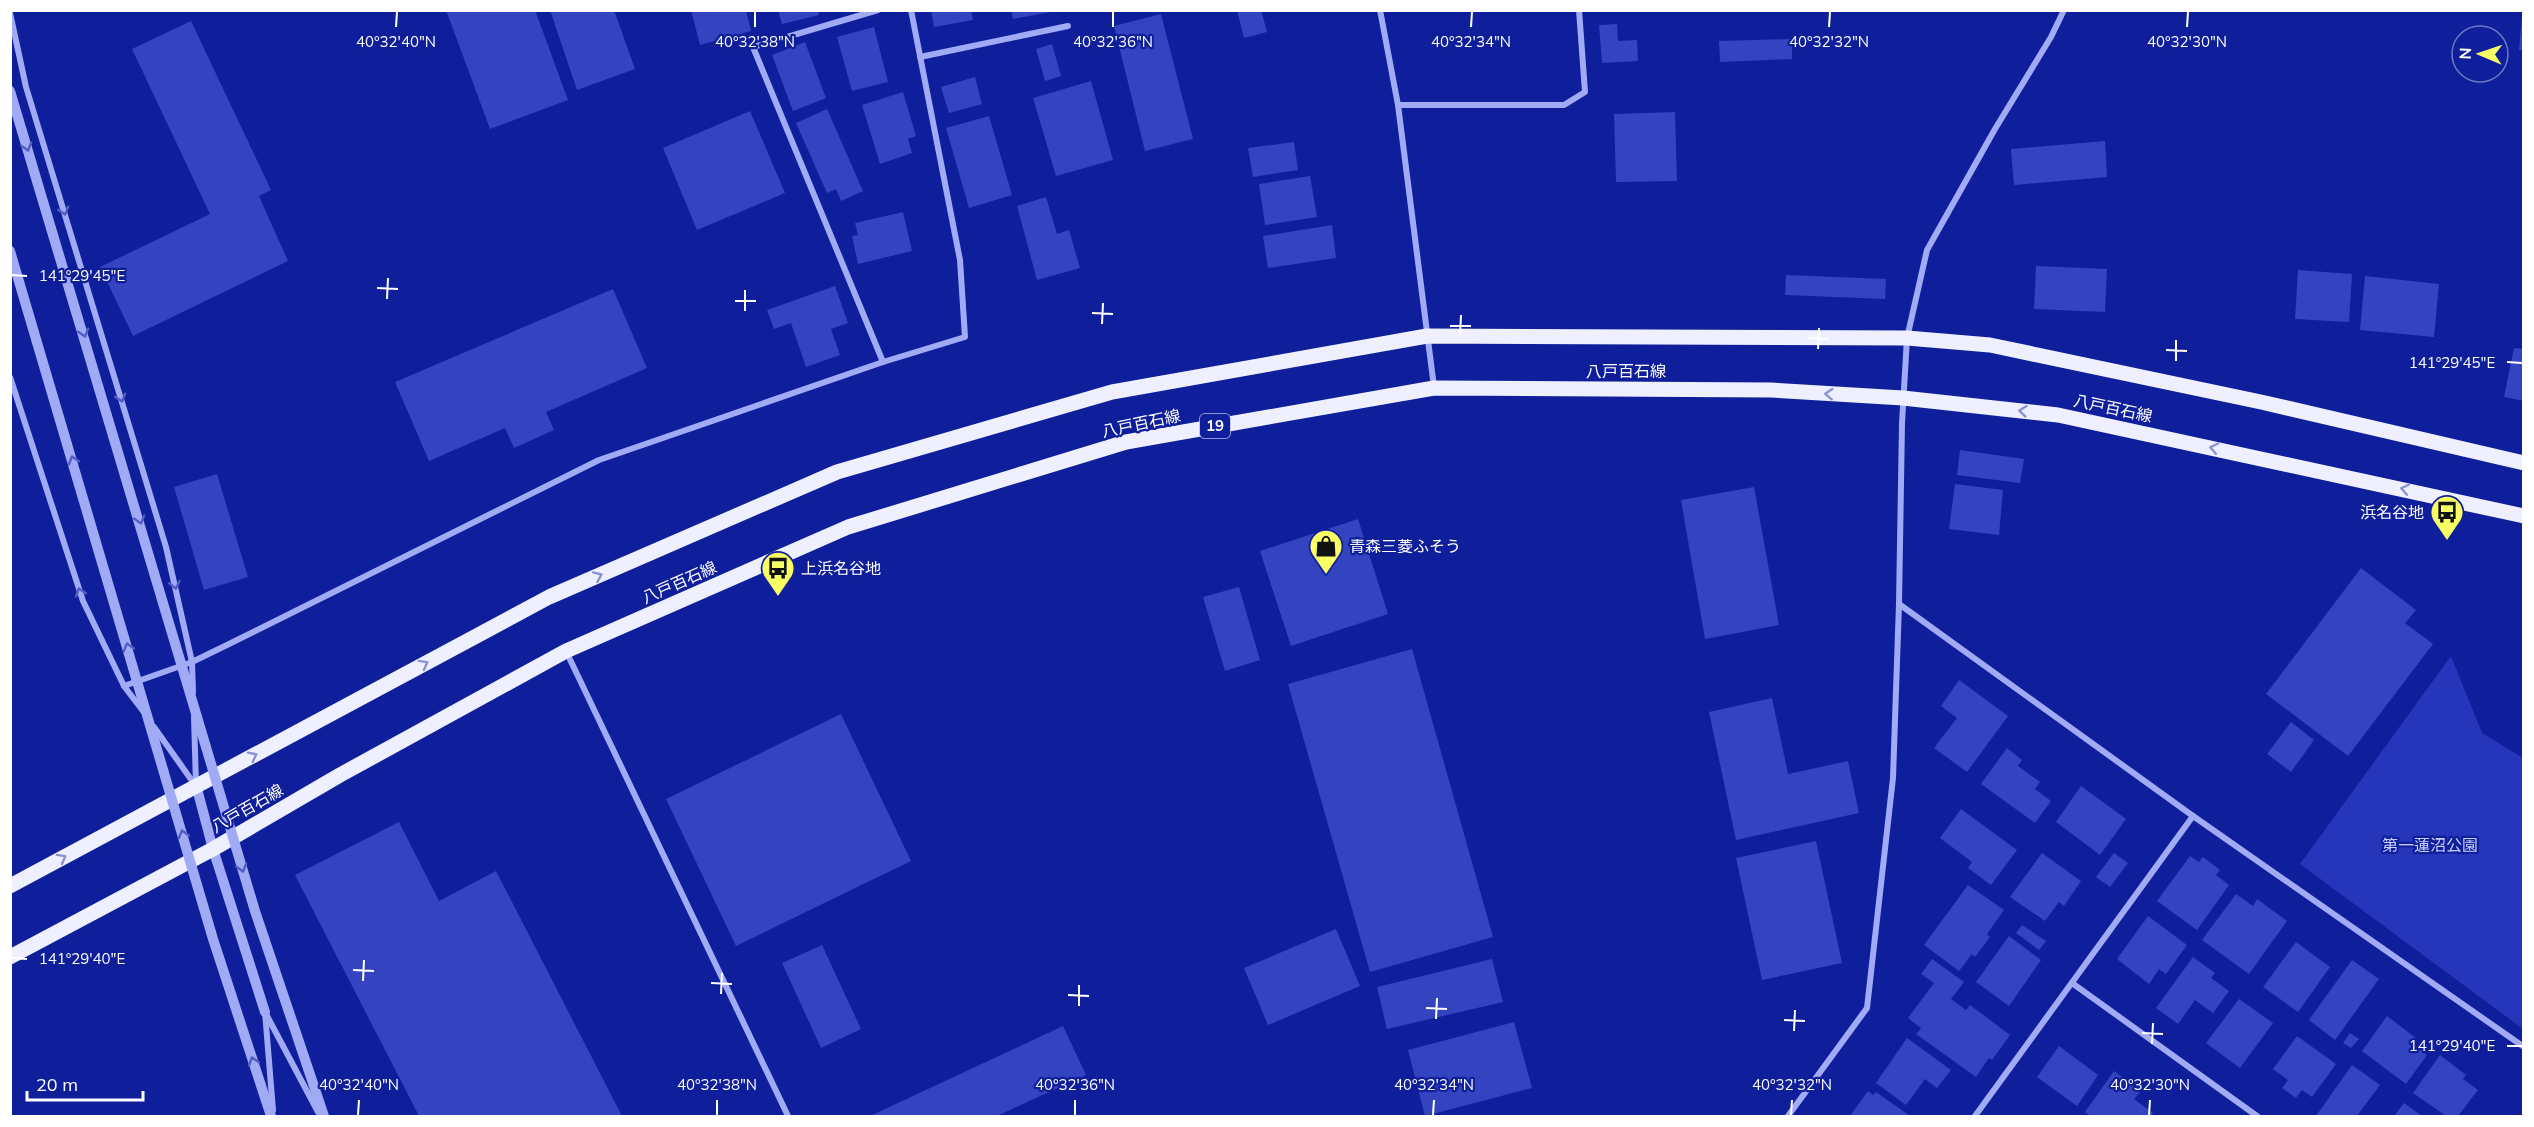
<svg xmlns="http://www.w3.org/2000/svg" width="2534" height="1127" viewBox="0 0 2534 1127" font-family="Mulish,'Noto Sans JP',sans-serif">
<rect width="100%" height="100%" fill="#0f1e9a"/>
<path fill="#2536ba" d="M2451,656L2482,733L2523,758V1029L2300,864Z"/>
<g fill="#3443c0">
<path d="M446,10H535L568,100L490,129Z"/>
<path d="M550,10H614L635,69L577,90Z"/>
<path d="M691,10H746L751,31L700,45Z"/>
<path d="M778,10H818L819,15L782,24Z"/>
<path d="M931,10H971L973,20L934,27Z"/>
<path d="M1011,10H1050V12L1013,19Z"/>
<path d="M1237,10H1261L1267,32L1244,38Z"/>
<path d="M1161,14L1193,139L1145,151L1114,26Z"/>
<path d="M2522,16H2524V50H2519Z"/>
<path d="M191,21L271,190L259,196L288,261L133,336L100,267L210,214L132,49Z"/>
<path d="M1617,24L1618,41L1637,40L1638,61L1602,63L1599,25Z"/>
<path d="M874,27L888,82L852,91L837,37Z"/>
<path d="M1792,39V59L1720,62L1719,41Z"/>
<path d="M805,42L826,98L793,111L772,55Z"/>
<path d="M1052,44L1061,76L1045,81L1036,49Z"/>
<path d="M975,77L982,104L949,113L941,87Z"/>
<path d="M1091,81L1113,160L1056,176L1033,98Z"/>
<path d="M903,92L916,136L908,139L912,153L880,164L862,105Z"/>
<path d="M827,109L863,191L841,201L836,189L827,193L796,123Z"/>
<path d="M750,111L785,193L697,230L663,148Z"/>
<path d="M1675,112L1677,181L1616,182L1614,114Z"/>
<path d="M989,116L1012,195L969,208L946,128Z"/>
<path d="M2105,141L2107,177L2014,185L2011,149Z"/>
<path d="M1294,142L1298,170L1253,177L1248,148Z"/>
<path d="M1310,176L1317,217L1265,225L1259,184Z"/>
<path d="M1046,197L1057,234L1069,230L1080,268L1037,280L1017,206Z"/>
<path d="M903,212L912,251L858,264L852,236L858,235L855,223Z"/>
<path d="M1332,225L1336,258L1268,268L1263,236Z"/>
<path d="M2036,266L2107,269L2105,312L2034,309Z"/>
<path d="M2298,270L2352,274L2349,322L2295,319Z"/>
<path d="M1786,275L1886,279L1885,299L1785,295Z"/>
<path d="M2365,276L2439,284L2434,337L2360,330Z"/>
<path d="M835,286L848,323L831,329L840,355L806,367L791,323L774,329L767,310Z"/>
<path d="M613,289L647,368L546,412L554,430L514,448L505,428L429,461L395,382Z"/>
<path d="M2514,348L2524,349V401L2504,397Z"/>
<path d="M1960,450L2024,459L2020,483L1957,475Z"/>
<path d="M217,474L248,577L204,590L174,487Z"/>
<path d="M1955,484L2003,490L1999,535L1949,529Z"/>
<path d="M1754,487L1779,625L1705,639L1681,500Z"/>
<path d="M1358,519L1388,614L1291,646L1260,551Z"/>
<path d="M2361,568L2416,610L2405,623L2433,644L2348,756L2266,694Z"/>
<path d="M1239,587L1260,660L1225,671L1203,597Z"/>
<path d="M1412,649L1493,937L1370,972L1288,684Z"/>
<path d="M1959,680L2008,716L1967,772L1934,748L1957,718L1941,706Z"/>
<path d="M1772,698L1788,774L1848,761L1859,813L1736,840L1709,712Z"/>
<path d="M841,714L911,861L736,946L666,799Z"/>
<path d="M2291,722L2314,740L2291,772L2267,754Z"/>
<path d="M2007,748L2022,760L2018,766L2040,782L2035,789L2051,801L2035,823L1981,784Z"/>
<path d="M2081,786L2126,819L2100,855L2056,822Z"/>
<path d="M1961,809L2017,850L1991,885L1968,868L1972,862L1940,838Z"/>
<path d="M399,822L439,901L496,871L622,1116H419L295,875Z"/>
<path d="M1816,841L1842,963L1762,980L1736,858Z"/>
<path d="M2042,853L2081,881L2064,906L2059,902L2045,921L2010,897Z"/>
<path d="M2114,853L2128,863L2110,887L2096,877Z"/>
<path d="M2190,856L2199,862L2203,857L2220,870L2216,875L2229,885L2197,930L2157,901Z"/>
<path d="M1968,885L2004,910L1987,934L1990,937L1975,957L1972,954L1959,971L1924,945Z"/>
<path d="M2236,894L2253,906L2257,899L2287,921L2249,974L2202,940Z"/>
<path d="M2148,916L2187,945L2166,974L2159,969L2149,984L2117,959Z"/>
<path d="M2022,925L2046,941L2039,950L2016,933Z"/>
<path d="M1336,929L1360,986L1268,1025L1244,968Z"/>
<path d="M2009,936L2041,960L2009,1006L1976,982Z"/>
<path d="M2296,942L2330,967L2298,1012L2263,987Z"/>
<path d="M822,945L861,1029L821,1048L782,963Z"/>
<path d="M2193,957L2215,973L2211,978L2229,991L2213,1013L2195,1000L2178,1024L2156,1008Z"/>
<path d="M1492,959L1503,1002L1387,1029L1377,987Z"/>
<path d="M1932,959L1964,982L1951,999L1966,1010L1970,1005L2010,1035L1992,1060L1989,1058L1976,1077L1916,1034L1921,1028L1908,1018L1934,983L1921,974Z"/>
<path d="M2352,960L2379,979L2335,1040L2309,1020Z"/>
<path d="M2239,999L2273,1023L2240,1068L2206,1043Z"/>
<path d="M2387,1016L2416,1038L2412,1043L2427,1055L2406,1084L2362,1051Z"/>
<path d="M1514,1022L1532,1088L1425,1116L1408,1050Z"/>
<path d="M1063,1026L1086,1075L997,1116H870Z"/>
<path d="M2350,1033L2359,1039L2351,1048L2343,1043Z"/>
<path d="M2297,1036L2336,1064L2312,1097L2302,1090L2296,1098L2282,1088L2288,1080L2273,1069Z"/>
<path d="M1907,1038L1951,1070L1937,1088L1925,1079L1906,1105L1876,1083Z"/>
<path d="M2059,1046L2098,1075L2077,1106L2037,1077Z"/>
<path d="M2440,1055L2466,1075L2463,1079L2478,1090L2458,1116H2446L2413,1093Z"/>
<path d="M2352,1065L2380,1085L2357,1116H2316Z"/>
<path d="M2114,1071L2141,1091L2134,1099L2153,1113L2151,1116H2091L2085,1112Z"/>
<path d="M1868,1091L1873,1095L1876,1092L1910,1116H1850Z"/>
<path d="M2404,1103L2422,1116H2394Z"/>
</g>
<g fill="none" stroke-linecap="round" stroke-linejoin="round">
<g stroke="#a1abf5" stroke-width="6">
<path d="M878,10L753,47L883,362"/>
<path d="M1380,10L1398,105L1434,387"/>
<path d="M10,13L26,87L166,547L192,662L193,692"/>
<path d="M920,57L1068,26"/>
<path d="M1398,105H1564L1585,92L1579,10"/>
<path d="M10,377L83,601L124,686L143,711"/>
<path d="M1899,604L2193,816L2524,1047"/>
<path d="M566,651L788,1116"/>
<path d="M124,686L192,662L227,645L599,460L883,362L965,337L960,260L911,10"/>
<path d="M194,717L196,785"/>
<path d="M154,727L195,785"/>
<path d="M2072,983L2257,1116"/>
<path d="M273,1110L265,1012L318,1112"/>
<path d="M1788,1116L1867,1008L1893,778L1899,604L1902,423L1907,338L1927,250L1995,129L2051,37L2064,10"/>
<path d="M1975,1116L2193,816"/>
</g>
<path stroke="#a1abf5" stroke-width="10" d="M196,785L213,849L265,1012"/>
<g stroke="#eff0ff" stroke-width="15">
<path d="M10,886L549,597L837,472L1112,392L1427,336L1907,338L1990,345L2261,402L2524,463"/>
<path d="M10,957L213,849L340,775L566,651L848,527L1126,442L1434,388L1771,390L1903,398L2058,415L2524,516"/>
</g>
<g stroke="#a1abf5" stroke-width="10">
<path d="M10,91L255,911L324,1116"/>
<path d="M10,251L213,939L271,1116"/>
</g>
</g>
<defs><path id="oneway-chevron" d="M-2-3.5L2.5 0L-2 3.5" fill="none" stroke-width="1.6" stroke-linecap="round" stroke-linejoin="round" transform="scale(1.5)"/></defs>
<g stroke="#515dc3">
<use href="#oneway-chevron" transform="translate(27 147) rotate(73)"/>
<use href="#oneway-chevron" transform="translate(64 211) rotate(73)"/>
<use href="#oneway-chevron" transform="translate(84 333) rotate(73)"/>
<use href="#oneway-chevron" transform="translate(121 398) rotate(73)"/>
<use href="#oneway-chevron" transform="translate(73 460) rotate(-107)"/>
<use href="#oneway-chevron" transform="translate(140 520) rotate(74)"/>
<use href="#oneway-chevron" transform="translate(175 585) rotate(77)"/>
<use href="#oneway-chevron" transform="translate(80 592) rotate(-108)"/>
<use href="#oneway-chevron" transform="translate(128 647) rotate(-106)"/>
<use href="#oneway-chevron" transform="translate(183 834) rotate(-106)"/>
<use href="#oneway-chevron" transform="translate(242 868) rotate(74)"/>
<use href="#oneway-chevron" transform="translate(253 1061) rotate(-108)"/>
</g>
<g stroke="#8a92d2">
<use href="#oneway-chevron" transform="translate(1829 394) rotate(-177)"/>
<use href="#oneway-chevron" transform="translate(2023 411) rotate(-174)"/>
<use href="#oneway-chevron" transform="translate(2214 448) rotate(-168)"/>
<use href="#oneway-chevron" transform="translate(2405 489) rotate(-168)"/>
<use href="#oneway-chevron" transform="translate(598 576) rotate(-23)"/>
<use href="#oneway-chevron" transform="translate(424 664) rotate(-29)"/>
<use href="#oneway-chevron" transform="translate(253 756) rotate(-27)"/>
<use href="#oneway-chevron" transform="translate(62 858) rotate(-29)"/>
</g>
<path fill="none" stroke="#fff" stroke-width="2" d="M396,27L397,12M755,27V12M1113,27V12M1471,27L1472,12M1829,27L1830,12M2187,27L2188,12M12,275L27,276M377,288L398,289M387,299L388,278M735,301H756M745,311V290M1092,313L1113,314M1102,324L1103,303M1450,326H1471M1460,336L1461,315M1808,338L1829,339M1818,349L1819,328M2166,350L2187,351M2176,361V340M2507,362L2522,363M12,958L27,959M353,970L374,971M363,981L364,960M711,983L732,984M721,994L722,973M1068,995L1089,996M1079,1006V985M1426,1008L1447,1009M1436,1019L1437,998M1784,1020L1805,1021M1794,1031L1795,1010M2142,1033L2163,1034M2152,1044L2153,1023M2507,1046H2522M358,1115L359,1100M717,1115V1100M1075,1115V1100M1433,1115L1434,1100M1791,1115L1792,1100M2149,1115L2150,1100"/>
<defs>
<symbol id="bus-pin" viewBox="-11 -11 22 30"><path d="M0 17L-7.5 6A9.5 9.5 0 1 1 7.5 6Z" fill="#f8ff65" stroke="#0f1e9a"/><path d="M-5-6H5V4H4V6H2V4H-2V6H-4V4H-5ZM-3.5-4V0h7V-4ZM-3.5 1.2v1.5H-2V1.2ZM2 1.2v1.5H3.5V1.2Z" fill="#111"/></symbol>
<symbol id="shop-pin" viewBox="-11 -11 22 30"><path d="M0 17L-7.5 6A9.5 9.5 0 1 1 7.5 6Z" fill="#f8ff65" stroke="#0f1e9a"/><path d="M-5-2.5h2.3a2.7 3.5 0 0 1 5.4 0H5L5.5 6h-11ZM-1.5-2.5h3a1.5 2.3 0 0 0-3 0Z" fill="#111"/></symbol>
</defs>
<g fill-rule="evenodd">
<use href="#bus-pin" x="2428" y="493" width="38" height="52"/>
<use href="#shop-pin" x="1307" y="527" width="38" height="52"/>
<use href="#bus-pin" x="759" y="549" width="38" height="52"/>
</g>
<g text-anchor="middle" stroke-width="4.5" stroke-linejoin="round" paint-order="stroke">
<rect fill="#0f1e9a" stroke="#b7bce1" stroke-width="1.5" x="1200" y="414" width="30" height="24" rx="4.5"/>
<g font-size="15" font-weight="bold" fill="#fff">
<text x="1215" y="431">19</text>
</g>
<g font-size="16" fill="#fff" stroke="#0f1e9a">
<text x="1626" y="377">八戸百石線</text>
<text transform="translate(2113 408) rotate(12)" y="6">八戸百石線</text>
<text transform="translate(1141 423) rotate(-12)" y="6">八戸百石線</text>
<text transform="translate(679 582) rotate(-24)" y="6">八戸百石線</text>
<text transform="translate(247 808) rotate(-30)" y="6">八戸百石線</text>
</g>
<g font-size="16" fill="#fff" stroke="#0f1e9a" text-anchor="start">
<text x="2424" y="518" text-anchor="end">浜名谷地</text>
<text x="1349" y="552">青森三菱ふそう</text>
<text x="801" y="574">上浜名谷地</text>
</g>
<g font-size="16" fill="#cad0fe" stroke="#0f1e9a">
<text x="2430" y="851">第一蓮沼公園</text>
</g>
</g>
<g font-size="15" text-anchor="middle" fill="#fff" stroke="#0f1e9a" stroke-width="4.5" stroke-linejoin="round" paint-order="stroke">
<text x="396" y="47">40°32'40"N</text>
<text x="755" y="47">40°32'38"N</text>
<text x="1113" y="47">40°32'36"N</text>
<text x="1471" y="47">40°32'34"N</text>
<text x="1829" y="47">40°32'32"N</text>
<text x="2187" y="47">40°32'30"N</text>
<text x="82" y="281">141°29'45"E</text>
<text x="2452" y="368">141°29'45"E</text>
<text x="82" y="964">141°29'40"E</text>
<text x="2452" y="1051">141°29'40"E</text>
<text x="359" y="1090">40°32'40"N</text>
<text x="717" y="1090">40°32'38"N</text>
<text x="1075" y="1090">40°32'36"N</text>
<text x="1434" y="1090">40°32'34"N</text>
<text x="1792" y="1090">40°32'32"N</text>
<text x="2150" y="1090">40°32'30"N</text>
</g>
<rect width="2534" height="1127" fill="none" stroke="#ffffff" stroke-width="24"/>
<g transform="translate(2480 54) rotate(272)"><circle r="28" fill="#0f1e9a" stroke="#6f78c2" stroke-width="1.5"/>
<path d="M0-4.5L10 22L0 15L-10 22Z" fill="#f8ff65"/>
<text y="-9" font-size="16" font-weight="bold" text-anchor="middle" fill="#ffffff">N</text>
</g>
<path d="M27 1091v9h116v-9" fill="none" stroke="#ffffff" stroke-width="3"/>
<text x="36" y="1091" font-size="18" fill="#ffffff" stroke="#0f1e9a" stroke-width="4.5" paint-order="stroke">20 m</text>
</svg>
